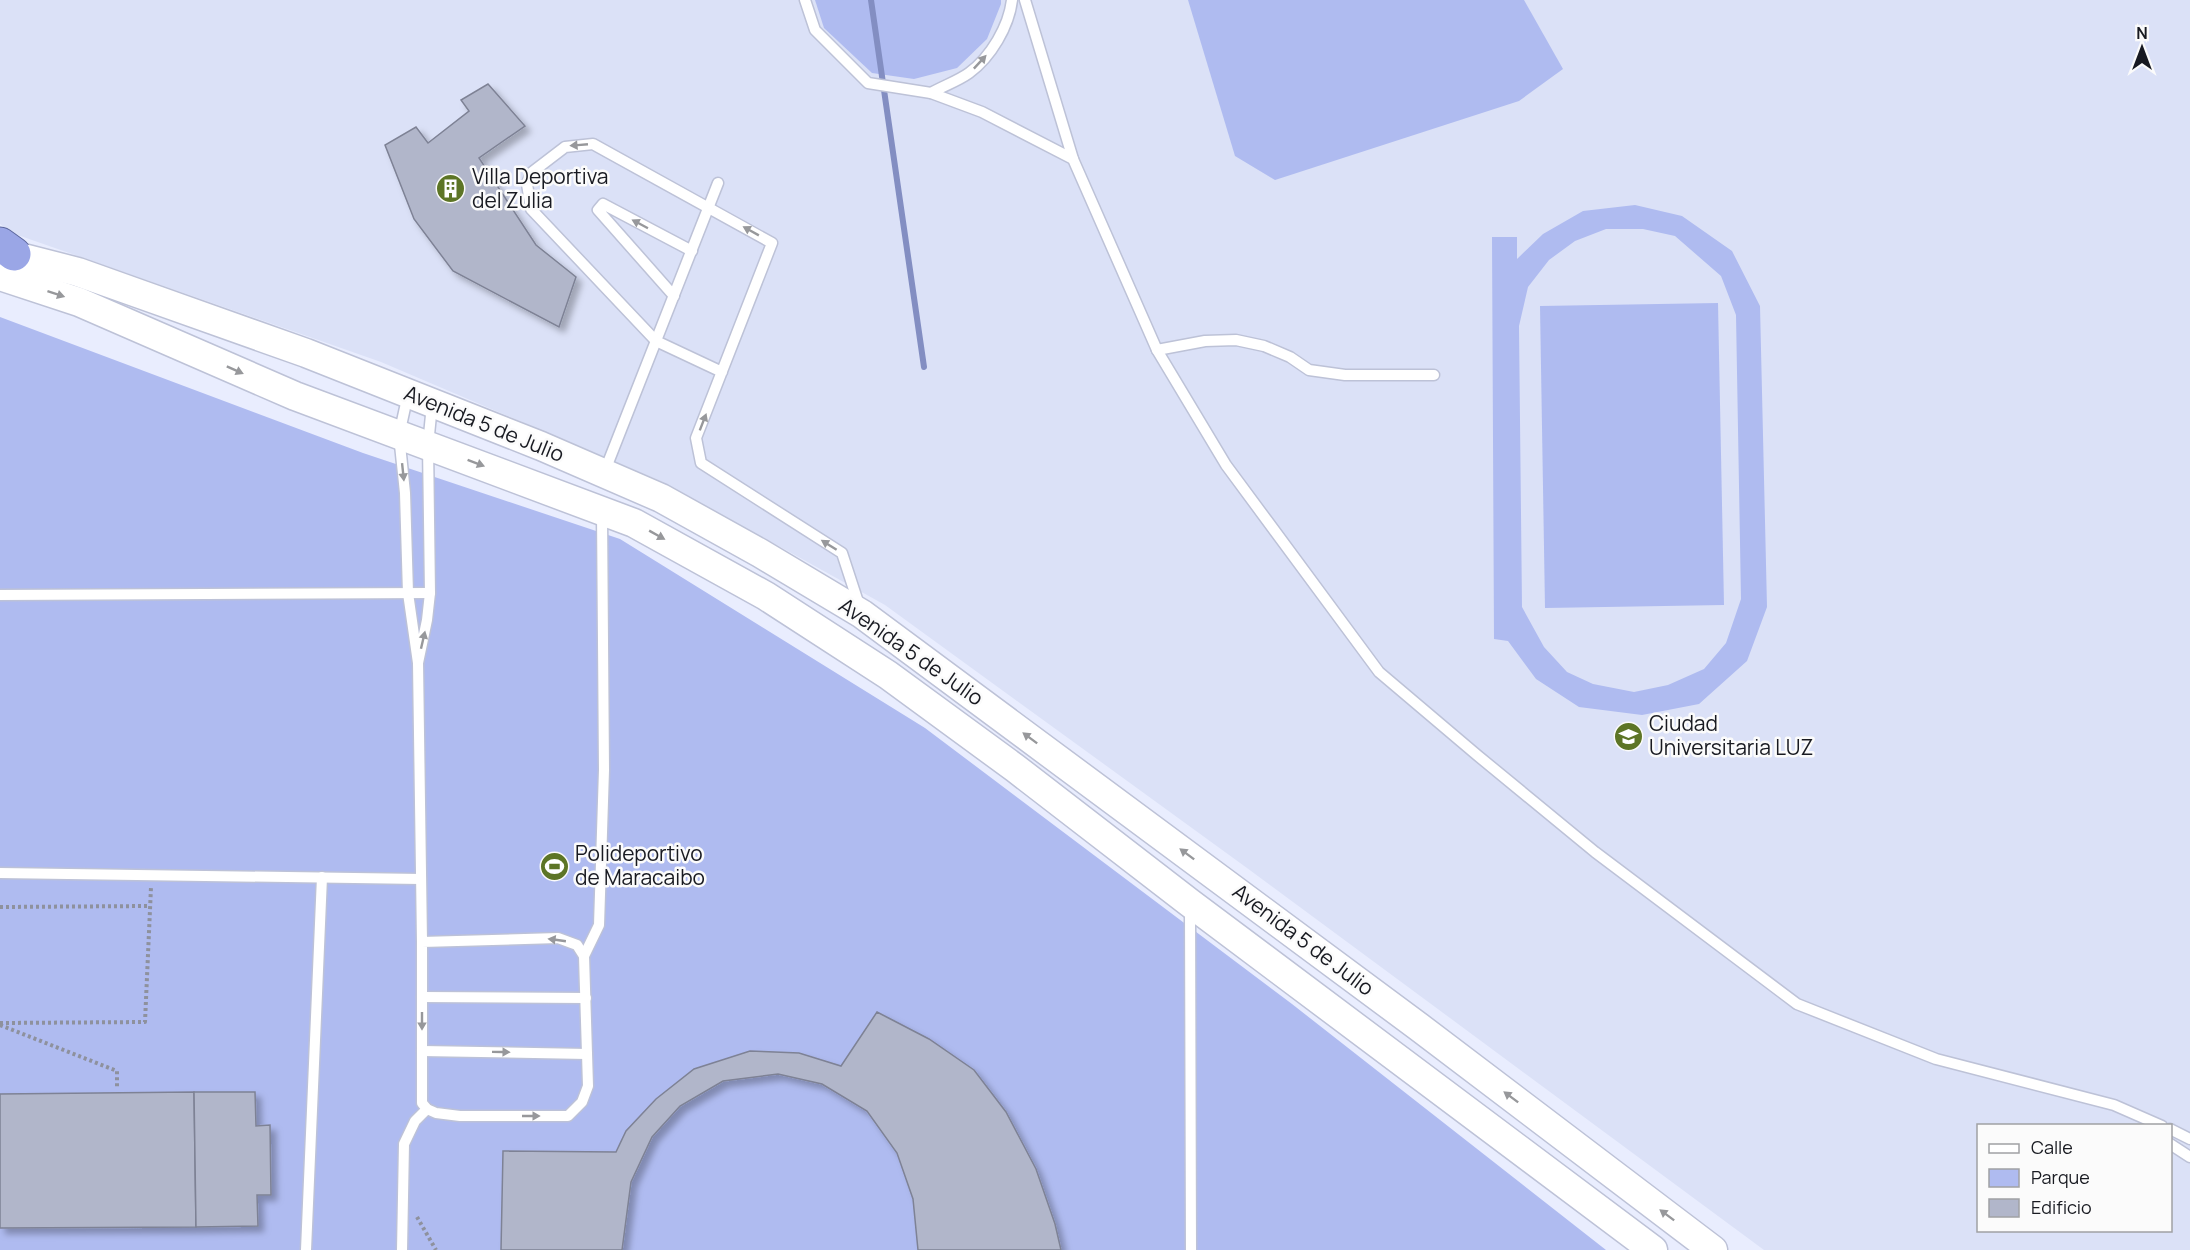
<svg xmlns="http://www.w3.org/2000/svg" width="2190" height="1250" viewBox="0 0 2190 1250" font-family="Manrope,sans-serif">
<defs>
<filter id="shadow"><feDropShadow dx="5.5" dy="5.5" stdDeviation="3" flood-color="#0004"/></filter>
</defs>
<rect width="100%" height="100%" fill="#e9edfe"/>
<path fill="#dbe1f7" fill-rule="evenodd" d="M0,0H2190V1250H1764L1247,868L885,605L663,482L381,362L12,233L0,224ZM1978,1126H2170V1230H1978Z"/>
<g fill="#afbbf0" fill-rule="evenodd">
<path d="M815,0H1001V4L987,39L957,68L914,79L872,73L824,28Z"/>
<path d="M1188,0H1524L1563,69L1519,101L1275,180L1235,156Z"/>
<path d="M1635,205L1682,216L1732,251L1760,306L1767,607L1747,661L1699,704L1642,715L1579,707L1536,679L1508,641L1494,639L1492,237H1517V259L1543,234L1583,211ZM1606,229H1643L1675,236L1721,276L1736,315L1741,599L1726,643L1704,669L1668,685L1634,692L1593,684L1567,672L1544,647L1522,607L1519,326L1528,287L1549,260L1575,241Z"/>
<path d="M1718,303L1724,605L1545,608L1540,306Z"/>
<path d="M0,317L363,453L620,539L925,728L1292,1004L1606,1250H0Z"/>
</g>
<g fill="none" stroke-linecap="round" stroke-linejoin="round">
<path stroke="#838ec2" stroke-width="6" d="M871,0L924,367"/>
</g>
<g fill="#b1b6ca" stroke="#7e8295" stroke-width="1.5" filter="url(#shadow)">
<path d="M488,84L525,126L479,158L536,245L576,277L559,327L453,271L414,219L385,145L416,127L428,143L469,111L461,100Z"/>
<path d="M877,1012L929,1039L974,1070L1006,1112L1036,1169L1055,1224L1061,1250H918L913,1199L897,1153L867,1111L822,1084L778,1074L723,1081L680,1106L652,1137L631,1182L622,1250H501L503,1151L616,1152L626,1131L656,1099L694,1069L750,1051L799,1053L841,1066Z"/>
<path d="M194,1092L196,1227L0,1228V1094Z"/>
<path d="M194,1092H255L256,1126L270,1125L271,1195H257L258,1226L196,1227Z"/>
</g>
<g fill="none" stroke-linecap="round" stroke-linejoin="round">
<defs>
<g id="service">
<path d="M805,0L815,30L868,83L931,93L982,112L1073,159L1157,350L1226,465L1379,672L1477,755L1595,852L1797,1004L1936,1059L2114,1105L2162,1126"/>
<path d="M1025,0L1073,159"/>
<path d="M931,93C943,86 958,81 969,73C991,57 1009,26 1012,0"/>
<path d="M674,296L598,210L603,204L692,251"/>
<path d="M1157,350L1205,341L1236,340L1264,346L1290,357L1309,370L1345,375H1434"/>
<path d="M722,372L656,341L531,209L527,184L531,173L565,147L593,144L772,243L696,438L701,463L842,553L859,605"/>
<path d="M408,394L399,435L405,493L408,593L418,663L427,620L430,593L428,445L432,405"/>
<path d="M604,473L718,183"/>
<path d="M0,595L430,593"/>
<path d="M418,663L422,942V1103L427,1109L436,1113L460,1116H568L582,1102L588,1086L584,956L577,945L558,938L422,942"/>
<path d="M0,873L421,879"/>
<path d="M1190,909L1191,1250"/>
<path d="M584,956L599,925L604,770L602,513"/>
<path d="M422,997L586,998"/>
<path d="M422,1051L587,1054"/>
<path d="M2170,1129L2190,1139"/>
<path d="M2170,1144L2190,1157"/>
<path d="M306,1250L322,877"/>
<path d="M402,1250L404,1144L415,1121L427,1109"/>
</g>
<g id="secondary">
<path d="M0,252L78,272L306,353L541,446L661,498L760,553L862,614L1419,1027L1713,1250"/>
<path d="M0,276L79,302L295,396L634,523L766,596L888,675L1015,768L1190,903L1653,1250"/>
</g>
<path id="trunk" d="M0,244L14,254"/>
</defs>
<use href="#service" stroke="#bdc2d7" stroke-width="13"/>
<use href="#secondary" stroke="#bdc2d7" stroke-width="31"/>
<use href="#trunk" stroke="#5c679d" stroke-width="35"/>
<g stroke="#8e919d" stroke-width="4" stroke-dasharray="3 3" stroke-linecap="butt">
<path d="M0,907L149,906"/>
<path d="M0,1023L145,1022L151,887"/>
<path d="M0,1025L117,1071V1088"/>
<path d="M417,1217L436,1250"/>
</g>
<use href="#service" stroke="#fff" stroke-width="10"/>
<use href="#secondary" stroke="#fff" stroke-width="28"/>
<use href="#trunk" stroke="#9aa6e6" stroke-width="33"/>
</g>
<defs><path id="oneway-solid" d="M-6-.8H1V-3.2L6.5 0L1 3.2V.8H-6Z" transform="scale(1.5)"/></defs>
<g fill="#97989b">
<use href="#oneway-solid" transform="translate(980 62) rotate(-47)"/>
<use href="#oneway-solid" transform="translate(579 145) rotate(175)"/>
<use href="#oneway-solid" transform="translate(640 224) rotate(-152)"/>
<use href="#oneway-solid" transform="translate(751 231) rotate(-151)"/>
<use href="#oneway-solid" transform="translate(56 294) rotate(18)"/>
<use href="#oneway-solid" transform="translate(235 370) rotate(24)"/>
<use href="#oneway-solid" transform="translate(703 422) rotate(-69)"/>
<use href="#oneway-solid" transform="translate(476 463) rotate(21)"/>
<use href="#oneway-solid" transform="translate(403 472) rotate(84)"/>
<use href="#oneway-solid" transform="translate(657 535) rotate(29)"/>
<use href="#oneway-solid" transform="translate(829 545) rotate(-148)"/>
<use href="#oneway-solid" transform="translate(423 640) rotate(-77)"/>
<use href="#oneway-solid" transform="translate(1030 738) rotate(-143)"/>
<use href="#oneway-solid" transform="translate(1187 854) rotate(-143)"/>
<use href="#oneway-solid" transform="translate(557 940) rotate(-172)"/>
<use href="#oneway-solid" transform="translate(422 1021) rotate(90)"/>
<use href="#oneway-solid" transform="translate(501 1052) rotate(1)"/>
<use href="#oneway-solid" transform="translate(1511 1097) rotate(-143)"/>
<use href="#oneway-solid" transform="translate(531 1116)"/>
<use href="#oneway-solid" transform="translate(1667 1215) rotate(-143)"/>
</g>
<defs>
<symbol id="building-disc" viewBox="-11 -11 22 22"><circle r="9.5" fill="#5d7526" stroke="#fbfbfb"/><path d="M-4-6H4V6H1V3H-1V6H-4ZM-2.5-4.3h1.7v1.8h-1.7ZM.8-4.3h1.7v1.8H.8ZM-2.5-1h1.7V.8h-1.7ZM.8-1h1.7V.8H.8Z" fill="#fff"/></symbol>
<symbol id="university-disc" viewBox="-11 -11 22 22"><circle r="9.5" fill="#5d7526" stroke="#fbfbfb"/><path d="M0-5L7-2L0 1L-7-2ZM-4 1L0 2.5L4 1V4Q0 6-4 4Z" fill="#fff"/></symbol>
<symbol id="stadium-disc" viewBox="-11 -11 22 22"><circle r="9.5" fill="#5d7526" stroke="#fbfbfb"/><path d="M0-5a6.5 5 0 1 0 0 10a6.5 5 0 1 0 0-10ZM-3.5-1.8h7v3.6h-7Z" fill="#fff"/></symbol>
</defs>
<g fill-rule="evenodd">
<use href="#building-disc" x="434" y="172" width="33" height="33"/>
<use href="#university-disc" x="1612" y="720" width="33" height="33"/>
<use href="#stadium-disc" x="538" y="850" width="33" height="33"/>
</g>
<g text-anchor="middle" stroke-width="5" stroke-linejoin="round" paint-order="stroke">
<g font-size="21" fill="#181a21" stroke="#fbfbfb" text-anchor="start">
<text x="472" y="184">Villa Deportiva<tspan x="472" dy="24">del Zulia</tspan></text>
<text x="1649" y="731">Ciudad<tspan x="1649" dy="24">Universitaria LUZ</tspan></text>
<text x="575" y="861">Polideportivo<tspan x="575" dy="24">de Maracaibo</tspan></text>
</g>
<g font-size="21" fill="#181a21" stroke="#fbfbfb">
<text transform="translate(484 424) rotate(22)" y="7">Avenida 5 de Julio</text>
<text transform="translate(911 652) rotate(35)" y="7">Avenida 5 de Julio</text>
<text transform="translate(1303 940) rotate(37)" y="7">Avenida 5 de Julio</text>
</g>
</g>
<rect x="1977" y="1124" width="195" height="108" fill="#fbfbfb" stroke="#a0a1a4" stroke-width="1.5"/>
<rect x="1989" y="1144" width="30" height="9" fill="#ffffff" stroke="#a0a1a4" stroke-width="1.5"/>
<text x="2031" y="1154" font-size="18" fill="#181a21">Calle</text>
<rect x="1989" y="1169" width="30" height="18" fill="#afbbf0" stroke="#a0a1a4" stroke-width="1.5"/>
<text x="2031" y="1184" font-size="18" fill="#181a21">Parque</text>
<rect x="1989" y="1199" width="30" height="18" fill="#b1b6ca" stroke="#a0a1a4" stroke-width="1.5"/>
<text x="2031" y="1214" font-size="18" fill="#181a21">Edificio</text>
<g transform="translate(2142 48)" stroke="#fbfbfb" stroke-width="4.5" paint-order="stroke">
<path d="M0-4.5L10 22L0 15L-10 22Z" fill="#181a21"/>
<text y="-9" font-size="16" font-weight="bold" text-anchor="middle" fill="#181a21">N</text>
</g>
</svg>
